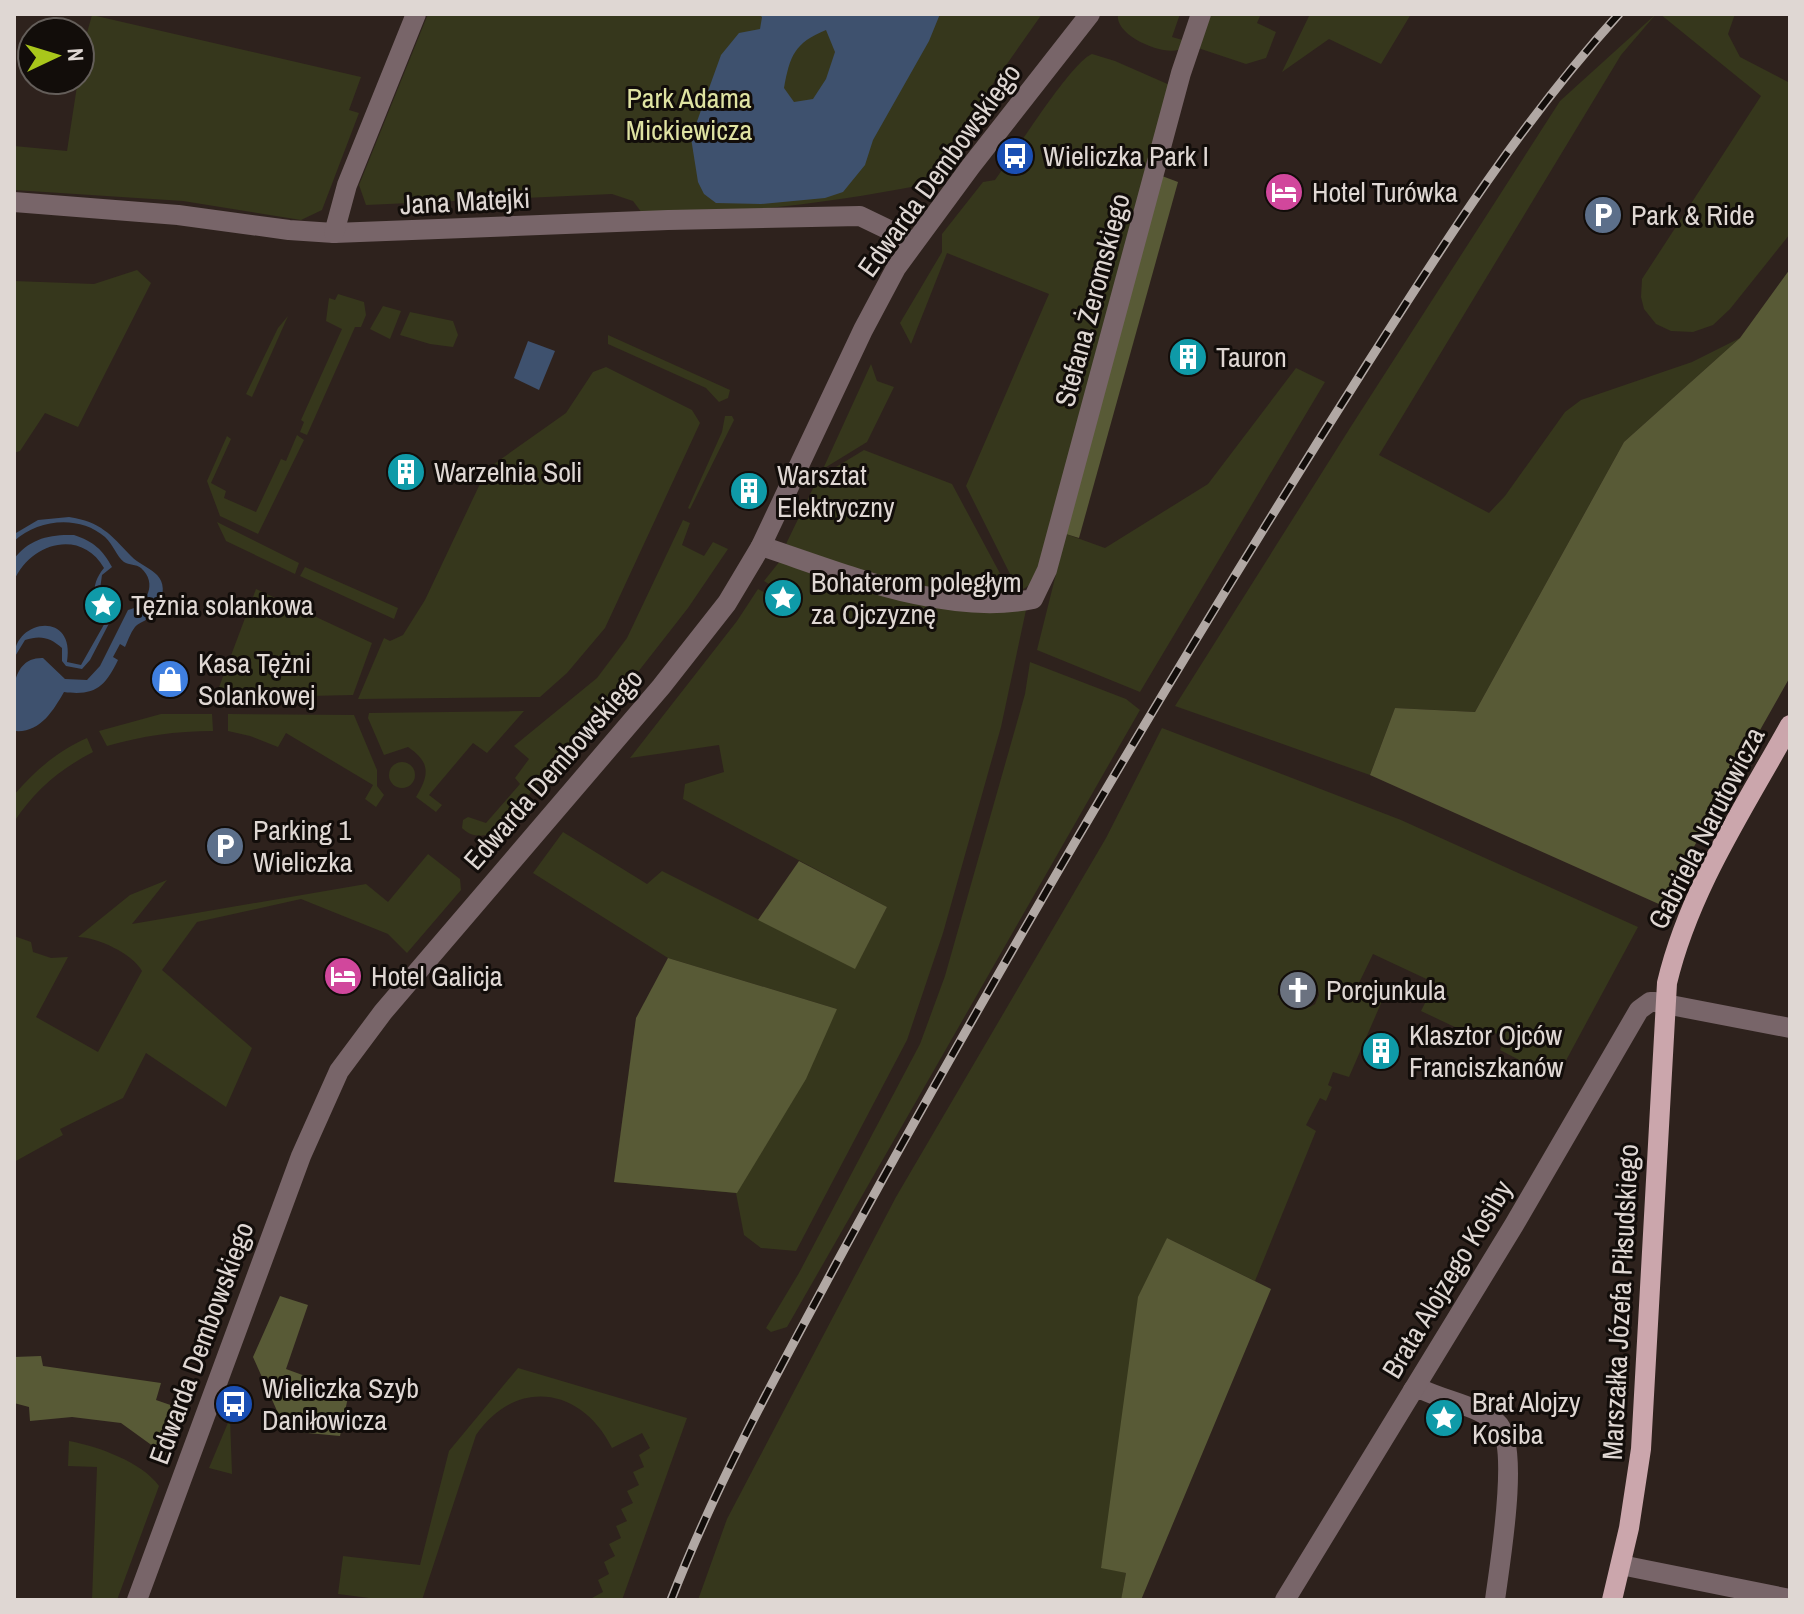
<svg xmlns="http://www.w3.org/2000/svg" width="1804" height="1614" viewBox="0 0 1804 1614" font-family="'Archivo Narrow',sans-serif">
<rect width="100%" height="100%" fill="#2e221d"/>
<g fill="#36371c" fill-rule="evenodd">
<path d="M428,14H1042L922,185C830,203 739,213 645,217L633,201L612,194L366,205L359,185Z"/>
<path d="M1118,14H1180L1172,37L1186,41L1178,50C1161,55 1114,35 1118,14Z"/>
<path d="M1209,14H1261L1257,23L1276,32L1266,58L1246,64L1198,48Z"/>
<path d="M1310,14H1411L1381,64L1329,39L1282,72Z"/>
<path d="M1656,14L1621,55L1379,455L1489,513L1505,496L1565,412L1581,400L1692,362L1740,338L1624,442L1475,712L1395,708L1370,775L1175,706L1350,428L1560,101Z"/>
<path d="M1660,14H1735L1728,34L1740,57L1790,83V234L1730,309L1713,325L1693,332L1671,331L1656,324L1644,309L1641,297L1642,279L1761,96Z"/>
<path d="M92,15L361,77L349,110L359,113L322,210L301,220L183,201L14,190V146L67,151L83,47Z"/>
<path d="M1092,54L1115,61L1172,86L1034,582L1019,592L966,486L1049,294L947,253L911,344L900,323L942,252V234L983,182L995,180C1012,157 1071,62 1092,54Z"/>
<path d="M137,270L151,283L78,427L45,413L20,451L14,453V281L94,284Z"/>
<path d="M338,294L364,302L366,315L361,327H355L307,435L300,432L304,422L301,420L342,329L326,321L329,298L335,300Z"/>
<path d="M383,306L401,311L390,339L370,329Z"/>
<path d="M410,312L453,321L458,335L453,347L430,344L400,335Z"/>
<path d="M288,316L252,397L246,394L278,328Z"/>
<path d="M608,335L730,390L728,398L719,402L706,388L608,344Z"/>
<path d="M871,364L877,381L894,387L867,442L823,469Z"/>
<path d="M606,367L692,410L700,423L605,628L567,673L540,697L358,699L384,638L390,641L403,635L425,600L487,469L566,413L593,372Z"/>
<path d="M1296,368L1325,382L1140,692L1037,650L1066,534L1105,548L1208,484Z"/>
<path d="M725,416H732L734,420L690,509L688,508L722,432Z"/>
<path d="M297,435L304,440L258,534L220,516L207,481L227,436L231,439L211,483L226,491L224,498L256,512L281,459L286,461Z"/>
<path d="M864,450L952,484L1011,594L944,592L868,574L786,544L818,478Z"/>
<path d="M683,520L690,523L682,545L704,556L713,542L728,549L688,608L584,741L562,754L499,832C485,836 473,839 462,828L463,820L468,817L486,823L520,784L515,778L529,759L514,746L597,678L627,638Z"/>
<path d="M217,522L299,563L295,574L226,541Z"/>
<path d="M780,561L1026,610L1001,727L943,933L907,1040L796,1251L761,1248L744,1235L736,1193L614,1182L837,1009L668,958L533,873L563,832L647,884L662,871L855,968L887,907L683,799L685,784L724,772L719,745L630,758L737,621L758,589L767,594L763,600L789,615L801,594L778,579L772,586L764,581Z"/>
<path d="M305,567L398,608L394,619L300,576Z"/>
<path d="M256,589L372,643L353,695L215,698Z"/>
<path d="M1030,662L1126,699L1140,710L787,1327L771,1332L766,1328L799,1273L920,1044L945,976L1025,694Z"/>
<path d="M524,711L487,753L473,743L429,795L442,805L436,812L416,797C430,774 430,762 408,747L384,755L368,718L369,713Z"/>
<path d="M161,714H212L213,731C176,731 142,736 107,746L99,731Z"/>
<path d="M228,714L354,715L377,770V786L384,795L376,807L365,799L373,785L286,733L278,747L250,736L228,731Z"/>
<path d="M1162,728L1401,820L1638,927L1556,1079L1500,1050L1505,1038L1484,1028L1478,1038L1421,1011L1435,983L1373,954L1356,989L1382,1001L1349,1077L1333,1072L1328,1085L1332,1087L1326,1101L1320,1098L1306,1125L1316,1131L1255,1281L1167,1238L1101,1567L1126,1573L1121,1600H698L727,1519L896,1197L1106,838ZM1284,976L1318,989L1319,995L1315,1004L1310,1007L1277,995Z"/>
<path d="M87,738L93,752C60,769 34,791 14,822V795C36,770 56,752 87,738Z"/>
<circle cx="402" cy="775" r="13"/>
<path d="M428,854L460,879L461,890L407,953L388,934L301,899L197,922L162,970L252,1048L226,1107L146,1053L123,1098L60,1129L63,1135L14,1162V936L31,942L33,952L51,958L68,957L36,1017L98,1052L142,971C133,954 97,937 78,937L130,895L167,880L132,924L366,884L388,902Z"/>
<path d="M518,1368L687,1418L622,1600H593L592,1598L603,1592L598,1580L609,1574L604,1562L615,1556L609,1544L621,1538L616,1526L627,1521L621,1509L633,1503L627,1491L639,1485L633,1472L644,1467L639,1455L650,1448L642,1433L612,1448C582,1387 516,1377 476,1435L422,1600H385L338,1594L343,1556L420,1565L449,1451Z"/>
<path d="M230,1418L232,1474L209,1468Z"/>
<path d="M69,1441C97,1446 142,1462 159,1486L117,1600H92L97,1467L68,1466Z"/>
</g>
<g fill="#585a36">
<path d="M1162,176L1178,182L1079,538L1066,534Z"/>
<path d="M1790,269V677L1661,905L1370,775L1395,708L1475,712L1624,442L1740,338Z"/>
<path d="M799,861L887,907L855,969L758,920Z"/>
<path d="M668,958L837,1009L806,1079L737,1193L614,1182L636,1018Z"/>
<path d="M1167,1238L1271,1289L1141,1600H1121L1126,1573L1101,1568L1138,1297Z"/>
<path d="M280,1296L308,1305L286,1369L349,1392L340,1436L286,1431L253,1357Z"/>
<path d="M41,1356L43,1366L161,1383L156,1400L182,1409L168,1457L121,1423L72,1417L30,1421L29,1407L14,1403V1357Z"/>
</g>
<g fill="#3e516e" fill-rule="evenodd">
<path d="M759,14H940L929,41L873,140L865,165L843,192L825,198L761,204L716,203L704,194L698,182L691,138L721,55L739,33L760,29L762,17ZM826,30L835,52L826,79L813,99L794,102L784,88C790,56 794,43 826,30Z"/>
<path d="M528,341L555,351L539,390L514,378Z"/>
<path d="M69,517C101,522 110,534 131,556C144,570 172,571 160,604C155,616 147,619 137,625C132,629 128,640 125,647L120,644L113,657L118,660C105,687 95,696 64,692C53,711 40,733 15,731C12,706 7,657 43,658L65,679L87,680L100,666L128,610C147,606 158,583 141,568C136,564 129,565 124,562C117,557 113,544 105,537C79,515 39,519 14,541L16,533L38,520Z"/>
<path d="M74,535C93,541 103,550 112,567L102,575L99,596L107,607L116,610L90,660L82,669L66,666L62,661V648C50,637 40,635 25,640L14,658C14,619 76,610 67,662L81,665L106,621C93,603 89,586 104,568C81,528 30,543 14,581V559C29,539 49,534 74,535Z"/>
</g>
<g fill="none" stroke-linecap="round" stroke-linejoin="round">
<g stroke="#786569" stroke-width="20">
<path d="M14,202L178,215L289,230L334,233L668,220L860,216L914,242"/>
<path d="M334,233L347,185L416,14"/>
<path d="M761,546C843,573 946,617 1033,599L1047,570L1181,73L1201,14"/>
<path d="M1413,1390H1423C1446,1401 1478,1406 1497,1423C1521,1443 1499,1568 1495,1600"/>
<path d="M1621,1565L1790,1599"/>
<path d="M137,1600L301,1156L339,1071L383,1012L661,687L727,603L761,546L863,330L896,268L971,166L1090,14"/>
<path d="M1285,1600L1514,1225L1639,1010L1650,1002H1655L1790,1028"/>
</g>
<path stroke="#cba6ac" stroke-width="20" d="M1612,1600L1629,1528L1641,1449L1667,983C1689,890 1744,808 1790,725"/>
<defs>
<path id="rail" d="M671,1600C716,1484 776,1375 835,1266C913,1122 995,979 1078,837C1171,679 1266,523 1364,369C1443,245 1520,123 1619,14"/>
</defs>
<use href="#rail" stroke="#b1a8a4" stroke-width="9"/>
<use href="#rail" stroke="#120d0a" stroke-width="6" stroke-dasharray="18" stroke-linecap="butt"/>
</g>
<defs>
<symbol id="bus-disc" viewBox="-11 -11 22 22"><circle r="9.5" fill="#1a4fb4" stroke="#120d0a"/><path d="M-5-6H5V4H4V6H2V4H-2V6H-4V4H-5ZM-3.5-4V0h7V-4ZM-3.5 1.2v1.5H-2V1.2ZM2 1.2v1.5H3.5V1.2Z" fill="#fff"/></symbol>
<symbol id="hotel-disc" viewBox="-11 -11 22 22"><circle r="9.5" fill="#d1479c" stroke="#120d0a"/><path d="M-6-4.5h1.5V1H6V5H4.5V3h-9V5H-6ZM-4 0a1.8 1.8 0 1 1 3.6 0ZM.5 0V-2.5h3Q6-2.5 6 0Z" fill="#fff"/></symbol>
<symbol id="parking-disc" viewBox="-11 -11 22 22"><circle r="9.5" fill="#5c6f8a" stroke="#120d0a"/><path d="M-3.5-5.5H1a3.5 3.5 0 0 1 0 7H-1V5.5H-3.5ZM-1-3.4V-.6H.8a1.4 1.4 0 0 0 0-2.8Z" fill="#fff"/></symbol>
<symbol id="building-disc" viewBox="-11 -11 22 22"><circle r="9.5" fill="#0f9aa8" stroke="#120d0a"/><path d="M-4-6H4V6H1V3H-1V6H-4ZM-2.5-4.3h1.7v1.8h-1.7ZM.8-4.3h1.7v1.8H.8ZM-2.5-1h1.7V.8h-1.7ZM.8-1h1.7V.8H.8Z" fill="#fff"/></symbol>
<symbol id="sight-disc" viewBox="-11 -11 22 22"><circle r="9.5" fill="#0f9aa8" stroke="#120d0a"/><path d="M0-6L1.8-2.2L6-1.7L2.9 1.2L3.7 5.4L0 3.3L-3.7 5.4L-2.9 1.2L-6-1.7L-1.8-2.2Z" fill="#fff"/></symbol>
<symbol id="shop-disc" viewBox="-11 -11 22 22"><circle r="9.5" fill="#3f7fe0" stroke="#120d0a"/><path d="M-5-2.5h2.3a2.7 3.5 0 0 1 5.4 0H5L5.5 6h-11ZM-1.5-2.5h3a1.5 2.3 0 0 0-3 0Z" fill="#fff"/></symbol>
<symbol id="church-disc" viewBox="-11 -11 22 22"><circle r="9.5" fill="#6b7280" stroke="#120d0a"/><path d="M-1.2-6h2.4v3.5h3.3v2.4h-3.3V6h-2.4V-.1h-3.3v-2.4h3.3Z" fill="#fff"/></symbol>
</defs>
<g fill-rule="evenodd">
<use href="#bus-disc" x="993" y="134" width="44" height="44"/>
<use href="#hotel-disc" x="1262" y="170" width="44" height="44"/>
<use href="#parking-disc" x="1581" y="193" width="44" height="44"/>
<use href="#building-disc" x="1166" y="335" width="44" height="44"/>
<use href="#building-disc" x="384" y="450" width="44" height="44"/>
<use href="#building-disc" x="727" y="469" width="44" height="44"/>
<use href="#sight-disc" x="761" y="576" width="44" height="44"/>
<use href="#sight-disc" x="81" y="583" width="44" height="44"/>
<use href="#shop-disc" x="148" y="657" width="44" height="44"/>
<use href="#parking-disc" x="203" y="824" width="44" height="44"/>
<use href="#hotel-disc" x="321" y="954" width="44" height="44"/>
<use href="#church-disc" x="1276" y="968" width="44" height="44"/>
<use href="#building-disc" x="1359" y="1029" width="44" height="44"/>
<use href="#bus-disc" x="212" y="1382" width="44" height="44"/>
<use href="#sight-disc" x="1422" y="1396" width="44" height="44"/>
</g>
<g text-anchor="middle" stroke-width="6" stroke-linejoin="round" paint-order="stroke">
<g font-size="28" fill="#dfe3a2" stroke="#120d0a">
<text x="689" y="108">Park Adama<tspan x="689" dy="32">Mickiewicza</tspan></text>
</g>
<g font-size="28" fill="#dfd7d3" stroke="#120d0a" text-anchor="start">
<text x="1043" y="166">Wieliczka Park I</text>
<text x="1312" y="202">Hotel Turówka</text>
<text x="1631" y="225">Park &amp; Ride</text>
<text x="1216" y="367">Tauron</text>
<text x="434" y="482">Warzelnia Soli</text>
<text x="777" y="485">Warsztat<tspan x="777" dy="32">Elektryczny</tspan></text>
<text x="811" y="592">Bohaterom poległym<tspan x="811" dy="32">za Ojczyznę</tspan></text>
<text x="131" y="615">Tężnia solankowa</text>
<text x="198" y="673">Kasa Tężni<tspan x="198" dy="32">Solankowej</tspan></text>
<text x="253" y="840">Parking 1<tspan x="253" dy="32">Wieliczka</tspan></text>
<text x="371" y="986">Hotel Galicja</text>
<text x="1326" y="1000">Porcjunkula</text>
<text x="1409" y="1045">Klasztor Ojców<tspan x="1409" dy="32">Franciszkanów</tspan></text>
<text x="262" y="1398">Wieliczka Szyb<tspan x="262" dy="32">Daniłowicza</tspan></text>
<text x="1472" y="1412">Brat Alojzy<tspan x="1472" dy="32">Kosiba</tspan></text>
</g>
<g font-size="28" fill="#dfd7d3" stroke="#120d0a">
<text transform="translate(939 170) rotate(-54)" y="10">Edwarda Dembowskiego</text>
<text transform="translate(465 201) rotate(-3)" y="10">Jana Matejki</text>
<text transform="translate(1092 300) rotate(-75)" y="10">Stefana Żeromskiego</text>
<text transform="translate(553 769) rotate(-49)" y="10">Edwarda Dembowskiego</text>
<text transform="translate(1706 828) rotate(-63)" y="10">Gabriela Narutowicza</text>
<text transform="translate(1447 1279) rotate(-59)" y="10">Brata Alojzego Kosiby</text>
<text transform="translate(1620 1302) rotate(-87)" y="10">Marszałka Józefa Piłsudskiego</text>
<text transform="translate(201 1343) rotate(-70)" y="10">Edwarda Dembowskiego</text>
</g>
</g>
<rect width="1804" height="1614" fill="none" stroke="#dfd7d3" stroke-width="32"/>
<g transform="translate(56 56) rotate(86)"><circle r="38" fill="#120d0a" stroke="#645e5a" stroke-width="2"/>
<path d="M0-6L14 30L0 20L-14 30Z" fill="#a9c71b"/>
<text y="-12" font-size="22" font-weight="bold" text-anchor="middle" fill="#dfd7d3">N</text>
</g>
</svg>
